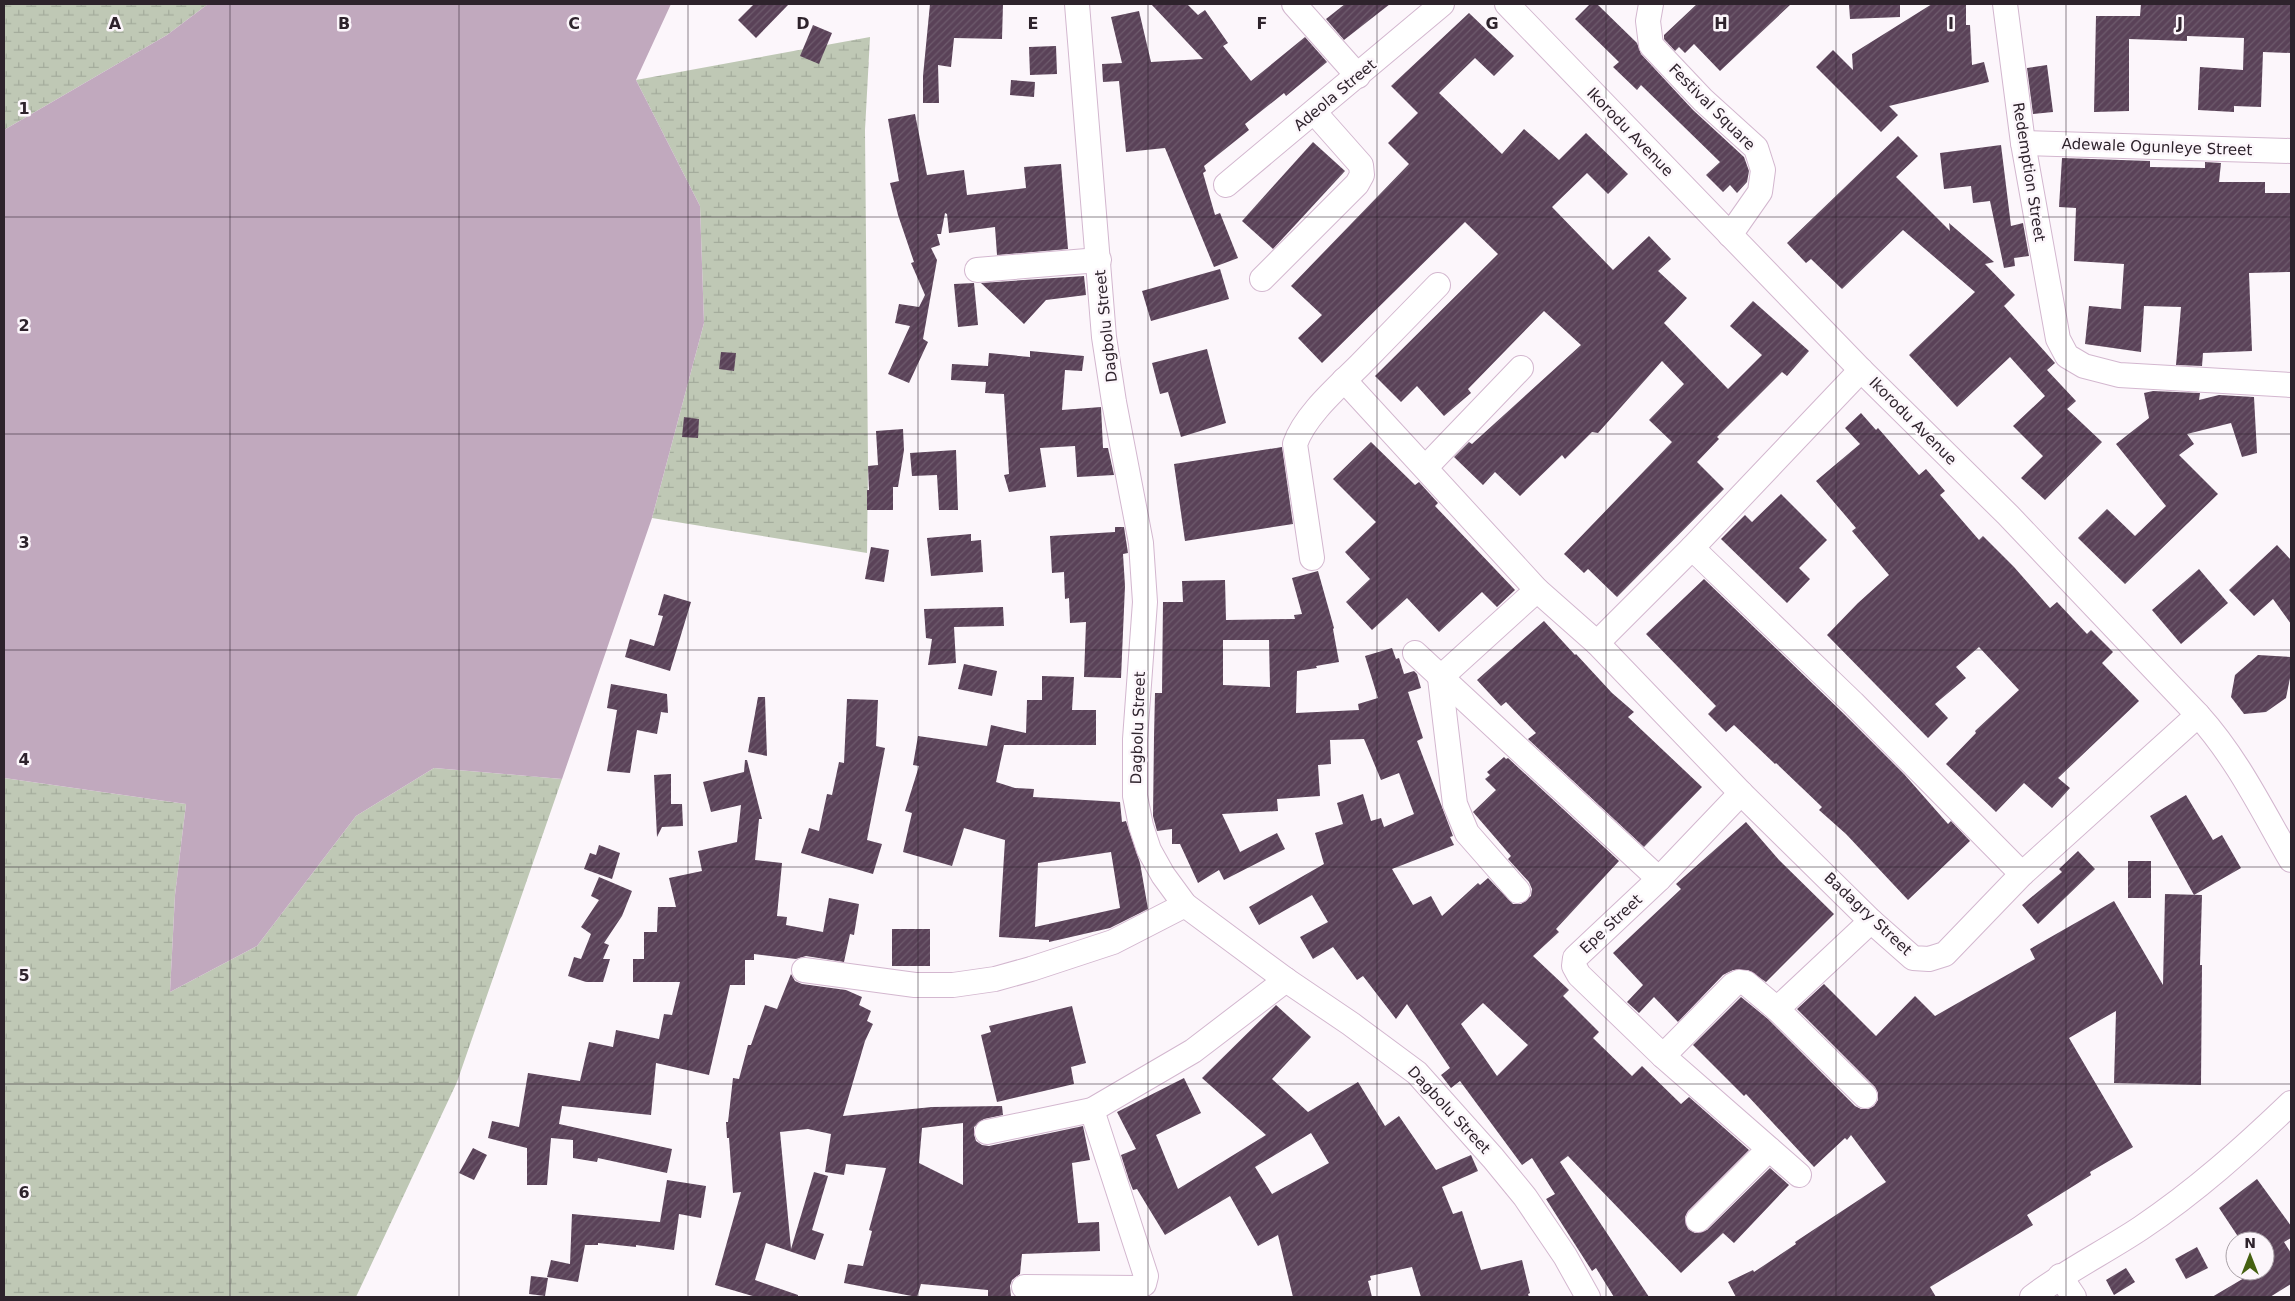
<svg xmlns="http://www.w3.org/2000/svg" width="2295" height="1301" viewBox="0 0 2295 1301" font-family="'DejaVu Sans',sans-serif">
<defs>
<pattern id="wetland-marsh" width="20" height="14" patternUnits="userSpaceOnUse" patternTransform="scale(1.25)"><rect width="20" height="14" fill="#bfc8b5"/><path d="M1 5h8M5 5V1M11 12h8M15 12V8" fill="none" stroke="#a4ac9c"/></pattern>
<pattern id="building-hatch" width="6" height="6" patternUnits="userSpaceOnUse" patternTransform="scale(1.25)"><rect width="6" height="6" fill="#5a4258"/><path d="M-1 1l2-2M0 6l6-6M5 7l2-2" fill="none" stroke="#6e5b6d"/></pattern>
</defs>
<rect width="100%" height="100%" fill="#fcf6fb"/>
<g fill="url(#wetland-marsh)">
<path d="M4,4H208L167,35L4,130Z"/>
<path d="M870,37L865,130L868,466L867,553L652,518L704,323L700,206L636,80Z"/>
<path d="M434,768L562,779L457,1082L356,1297H4V778L186,804L175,895L170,992L257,946L356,816Z"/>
</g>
<path fill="#c1a9be" d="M208,4H671L636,80L700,206L704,323L652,518L562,779L434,768L356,816L257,946L170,992L175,895L186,804L4,778V130L167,35Z"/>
<g fill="url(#building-hatch)" fill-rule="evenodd">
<path d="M754,4H789L756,38L738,20Z"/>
<path d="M930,4H1003L1002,39L954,38L951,67L938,65L939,103H923V76Z"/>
<path d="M1151,4H1187L1198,15L1205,10L1228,43L1223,46L1251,81L1305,37L1327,62L1286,96L1284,93L1245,124L1249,130L1204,166L1206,171L1203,173L1215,215L1220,213L1238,258L1214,267L1165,148L1126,152L1119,81L1103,82L1102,64L1122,63L1111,17L1139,11L1151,62L1203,59Z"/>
<path d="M1345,4H1390L1344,40L1326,19Z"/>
<path d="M1590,4H1597L1637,43L1641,54L1693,110L1744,157L1749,171L1747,182L1737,193L1730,185L1723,192L1706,175L1720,162L1641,85L1637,90L1613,67L1619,62L1575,19Z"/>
<path d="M1697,4H1791L1720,71L1694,44L1685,53L1679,47L1675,51L1664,39V35Z"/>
<path d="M1849,4H1900V17L1850,19Z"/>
<path d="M1932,4H1966V25H1970L1972,65L1984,62L1989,82L1889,106L1898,115L1881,132L1816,67L1833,50L1853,70L1852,54Z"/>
<path d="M2141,4H2291V53L2263,52L2261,107L2234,106V112L2198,110L2200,67L2243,70L2244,38L2187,36V41L2129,39V111L2094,112L2096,16H2140Z"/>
<path d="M1469,13L1514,56L1494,76L1475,58L1439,93L1502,154L1524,129L1559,160L1586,133L1628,174L1608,194L1587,173L1552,207L1613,270L1649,236L1671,259L1658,271L1687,298L1664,323L1728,389L1762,355L1730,326L1753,301L1809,351L1787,376L1782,372L1717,437L1719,439L1697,462L1724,489L1617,597L1588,569L1584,573L1564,554L1672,442L1649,420L1684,384L1662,361L1598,433L1592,432L1565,459L1562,455L1520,496L1495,472L1483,485L1454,457L1469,442L1472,444L1581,345L1544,311L1468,389L1471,393L1444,416L1417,386L1401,402L1375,376L1498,254L1465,222L1322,363L1298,338L1322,315L1291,286L1409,164L1388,143L1418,113L1391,86Z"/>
<path d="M813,25L832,33L819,64L800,56Z"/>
<path d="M1056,46L1057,74L1030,75L1029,47Z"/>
<path d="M2047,65L2053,112L2033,114L2027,68Z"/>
<path d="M1011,80L1035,82L1034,97L1010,95Z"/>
<path d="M915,114L927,175L964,170L967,195L1026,188L1024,167L1061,164L1068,249L997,255L995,227L949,233L947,214L945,213L941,234H937L940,245L931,248L937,260L923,339L928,342L909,383L888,374L910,326L895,323L899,304L919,307L925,295L911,263L914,262L898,215L890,183L899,181L888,119Z"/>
<path d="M1898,136L1918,156L1896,177L1950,231L1949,223L1994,262L1985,264L2015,295L2004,306L2055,363L2047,370L2076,401L2067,409L2102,442L2045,500L2021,478L2043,456L2013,426L2045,396L2010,357L1957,407L1909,355L1975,292L1903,230L1842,289L1811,259L1806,263L1787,243Z"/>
<path d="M1313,142L1345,171L1273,249L1242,221Z"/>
<path d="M2001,145L2011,226L2023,223L2029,256L2014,258L2015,266L2004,268L1990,201L1973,203L1971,186L1944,189L1940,153Z"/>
<path d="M2062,158L2150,161V167L2205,168V162L2221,163L2219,182H2265V193H2291V272L2249,273L2252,351L2203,353L2202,366L2176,365L2181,307L2144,306L2141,352L2085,344L2089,306L2121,309L2124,264L2074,261L2076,208L2059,207Z"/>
<path d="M1220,269L1229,299L1151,321L1142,291Z"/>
<path d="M1084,276L1086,295L1046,300L1024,324L981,283Z"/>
<path d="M974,283L978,325L958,327L954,284Z"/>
<path d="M1207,349L1226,423L1181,437L1168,392L1160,394L1152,363Z"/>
<path d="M1030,351L1084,356L1082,371L1065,370L1062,410L1101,407L1103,448H1108L1114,475L1077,477L1075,446L1040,448L1046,487L1009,492L1004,475L1009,474L1004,394L985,393L986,382L951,380L952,364L988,366L989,353L1030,357Z"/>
<path d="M721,352L736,353L734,371L719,369Z"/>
<path d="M2153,391L2200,393L2199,400L2219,395L2254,397L2257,453L2242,457L2231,423L2187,434L2194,444L2179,455L2218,494L2125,584L2078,538L2107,509L2135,536L2166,506L2116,444L2149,418L2144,393Z"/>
<path d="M1861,413L1876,430L1878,428L1919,475L1926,469L1945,491L1940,495L1979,540L1983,536L2014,567L2050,608L2057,602L2087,634L2091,630L2113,652L2102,663L2139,701L2058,778L2070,788L2052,808L2024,783L1996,812L1946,764L1976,733L1975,731L2019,690L1979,647L1956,667L1966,678L1935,704L1948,718L1928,738L1827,635L1858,603L1889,575L1852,531L1856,528L1816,481L1860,444L1845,428Z"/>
<path d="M684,417L699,419L698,438L682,437Z"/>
<path d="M903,429L904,450L898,487H893V510H867V490H869L868,466L878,465L876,431Z"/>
<path d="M1371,442L1415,485L1419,482L1438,503L1435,506L1515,590L1497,607L1482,592L1439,632L1407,598L1372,630L1346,602L1370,579L1345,552L1376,522L1333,479Z"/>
<path d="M1282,447L1293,524L1185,541L1174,464Z"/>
<path d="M956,450L958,510H939L937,475L912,476L910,453Z"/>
<path d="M1781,494L1827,540L1799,568L1810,579L1787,603L1721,539L1745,515L1752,522Z"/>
<path d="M1115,527H1124L1128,553L1123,554L1125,586L1121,678L1084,677L1086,622L1070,623L1069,598L1065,599L1064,572L1052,573L1050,536L1115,532Z"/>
<path d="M971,534V541L981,540L983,572L931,576L927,538Z"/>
<path d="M2277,545L2291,560V624L2273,599L2254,616L2229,590Z"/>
<path d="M871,547L889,550L884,582L865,579Z"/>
<path d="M2199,569L2228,603L2181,644L2152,610Z"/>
<path d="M1318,571L1334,628L1333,629L1339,662L1316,666L1317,668L1297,671L1296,713L1359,710L1358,704L1378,698L1365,656L1392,648L1396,659L1399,658L1404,674L1414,671L1417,674L1421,688L1408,692L1423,738L1417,741L1453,836L1450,837L1454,845L1392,869L1413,905L1431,896L1442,916L1478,883L1480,885L1488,878L1513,904H1521L1531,896L1532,889L1529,882L1508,859L1511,856L1473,812L1496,790L1485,779L1490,775L1487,772L1504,757L1506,759L1508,758L1619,861L1556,929L1559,932L1533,956L1569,990L1563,996L1599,1032L1593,1038L1632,1076L1642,1066L1681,1104L1689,1097L1749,1150L1688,1211L1685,1217L1688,1229L1695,1233L1707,1230L1770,1168L1789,1185L1734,1243L1723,1233L1681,1273L1568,1156L1560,1162L1649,1297H1614L1596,1268L1592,1271L1546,1199L1555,1194L1532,1158L1522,1165L1460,1081L1451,1088L1441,1075L1450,1068L1407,1004L1396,1019L1363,976L1357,980L1333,947L1313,959L1300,937L1328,922L1312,895L1259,925L1249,907L1324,864L1315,833L1343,824L1337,803L1363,794L1371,821L1381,818L1384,827L1414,814L1399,773L1381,780L1364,739L1330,740L1331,764L1318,765L1320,796L1277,799L1278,811L1222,814L1240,852L1277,833L1285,849L1224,880L1219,870L1198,883L1180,844H1172V829L1157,831L1153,816L1154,737L1155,693H1162L1163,602H1183L1182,581L1225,580L1226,620L1295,619L1294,615L1302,614L1292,578ZM1223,640H1269L1270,687L1223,685ZM1483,1003L1528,1045L1497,1076L1461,1024Z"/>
<path d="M1704,579L1843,713L1904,774L1948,824L1951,821L1970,841L1908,900L1846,834L1819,810L1822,807L1776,763L1775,764L1734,725L1726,732L1708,714L1716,706L1646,634Z"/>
<path d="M664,594L691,602L670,671L625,657L630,639L654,646L663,616L658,615Z"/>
<path d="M1003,607L1004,626L954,627L956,663L928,665L932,639L926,638L924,609Z"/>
<path d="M1544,621L1575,655L1576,654L1612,693L1634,712L1628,717L1702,787L1644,847L1528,739L1536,733L1506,702L1501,706L1477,680Z"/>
<path d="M2258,655L2291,657V673L2286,698L2266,712L2244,714L2231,697L2235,675Z"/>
<path d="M964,664L997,671L992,696L958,689Z"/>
<path d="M1042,676L1074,677L1072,710H1096V745H1004L996,782L1015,788L1034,789L1033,797L1120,802L1122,822L1126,821L1140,863L1148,909L1110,928L1049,942V940L999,937L1005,840L964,828L952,866L903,852L912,813L905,811L919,766L913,765L918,736L987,746L991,725L1026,733L1027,700H1042ZM1111,852L1120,908L1035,927L1038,863Z"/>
<path d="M611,684L667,694L668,713L661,712L657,734L637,730L630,773L607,771L617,710L607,708Z"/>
<path d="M758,697H765L767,756L748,752Z"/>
<path d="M847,699L878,700L876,746L885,748L867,840L882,844L873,874L801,853L809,828L819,831L827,794L832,795L839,762L844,763Z"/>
<path d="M745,760H747L762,819H759L755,860L782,863L777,916L787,917L786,925L823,932L829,898L859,904L854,935L850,934L844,962L806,956L796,959L754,954V960H745V985H730L709,1075L656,1063L651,1115L562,1106L559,1124L672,1149L667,1173L598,1158L597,1162L573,1158V1140L551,1138L547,1185H527V1148L488,1138L492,1121L519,1127L528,1073L580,1081L589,1042L613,1047L616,1030L659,1039L664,1014L672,1015L680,982H633V959H644V932H657L658,907H676L669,878L702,871L698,851L737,842L741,805L711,812L703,782L744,772Z"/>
<path d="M671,774V804H682L683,826L662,827L657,837L654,775Z"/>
<path d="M2186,795L2213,840L2222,835L2241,868L2194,895L2150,816Z"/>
<path d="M1746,822L1779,860L1834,914L1766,982L1748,970H1733L1723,975L1678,1022L1654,997L1639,1013L1627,1002L1643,985L1613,953L1681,889L1676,884Z"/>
<path d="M599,845L620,853L612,879L584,869L590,853L596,855Z"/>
<path d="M2078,851L2095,869L2038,924L2022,905L2062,872L2059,869Z"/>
<rect x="2128" y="861" width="23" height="37"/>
<path d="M599,877L632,891L622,916L604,943L609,945L603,959H610L603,982H586L568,976L574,957L581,959L591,934L581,927L599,900L591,896Z"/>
<path d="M2165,894L2202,895L2200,965H2202L2201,1085L2114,1083L2116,1011L2069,1038L2133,1147L2090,1172L2091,1175L2027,1215L2033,1225L1930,1287L1936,1297H1736L1728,1282L1753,1270L1754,1272L1796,1244L1795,1242L1886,1182L1851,1135L1847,1140L1845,1138L1814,1167L1746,1094L1744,1096L1693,1045L1741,997L1768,1019L1855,1106L1861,1109H1868L1874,1106L1878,1100V1093L1875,1087L1797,1009L1824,984L1876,1036L1915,996L1935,1016L2035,959L2030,949L2114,901L2163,985Z"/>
<rect x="892" y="929" width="38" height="37"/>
<path d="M791,974L795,981L802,984L846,990L862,997L859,1005L871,1011L867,1021L873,1024L865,1041L843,1116L932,1107L1002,1106L1003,1115L984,1119L974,1127V1134L976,1141L982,1145L989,1146L1083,1126L1090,1160L1072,1163L1078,1223L1099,1222L1100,1251L1022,1254L1020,1274L1012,1280L1010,1286L1011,1297H988V1290L921,1284L917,1297L844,1283L848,1264L863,1266L872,1231L869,1230L886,1168L846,1164L844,1175L825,1172L831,1134L808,1129L780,1132L791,1249L814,1172L828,1176L812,1230L824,1234L815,1260L766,1243L755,1280L798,1295V1297H756L715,1285L741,1192L733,1193L729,1138H727L726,1122H728L733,1078L739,1079L748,1045H751L765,1005L777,1009ZM963,1123V1185L919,1163L922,1128Z"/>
<path d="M1276,1005L1311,1037L1272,1079L1308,1112L1358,1082L1385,1126L1399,1116L1436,1170L1471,1155L1478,1171L1442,1187L1453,1214L1462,1211L1481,1270L1522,1260L1530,1293L1528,1294L1529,1297H1421L1412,1267L1370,1276L1371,1280L1368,1281L1372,1297H1293L1278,1235L1258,1246L1230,1196L1165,1235L1137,1189L1133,1190L1129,1180L1121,1155L1136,1149L1117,1112L1184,1078L1201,1113L1156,1135L1178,1189L1266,1135L1202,1078ZM1311,1133L1329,1163L1272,1194L1255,1167Z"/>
<path d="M1072,1006L1086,1063L1071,1067L1074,1084L997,1102L981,1035L991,1032L989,1026Z"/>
<path d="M473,1148L487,1155L474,1180L459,1173Z"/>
<path d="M2257,1179L2291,1226V1238L2284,1242L2291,1253V1284L2270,1297H2212L2256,1271H2265V1241H2241L2219,1208Z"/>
<path d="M667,1180L706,1186L701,1218L679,1214L674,1250L636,1245V1247L598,1243V1245H585L578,1282L547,1277L551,1260L570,1264L572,1214L660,1222Z"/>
<path d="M2197,1247L2208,1268L2186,1279L2175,1259Z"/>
<path d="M2126,1268L2135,1282L2114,1295L2106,1280Z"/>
<path d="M531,1276L548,1278L545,1296L529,1294Z"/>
</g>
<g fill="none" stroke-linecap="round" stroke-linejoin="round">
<defs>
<g id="minor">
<path d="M1077,4L1104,337L1114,402L1141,543L1145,602L1135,739V796L1141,826L1149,850L1163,875L1185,905L1286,980L1351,1024L1417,1073L1493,1158L1525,1197L1565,1256L1588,1297"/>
<path d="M1294,4L1358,76"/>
<path d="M1507,4L1861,370L2008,515L2198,715C2237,758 2262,810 2291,860"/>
<path d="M1651,4L1648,21L1651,45L1703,100L1756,148L1763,170L1760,192L1730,235"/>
<path d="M2005,4L2023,143L2058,339L2067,356L2084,366L2119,375L2291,385"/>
<path d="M2023,143L2291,151"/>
<path d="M1226,185L1442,4"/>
<path d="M977,270L1099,260"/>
<path d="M1262,279L1357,184L1362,175L1361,165L1315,113"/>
<path d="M1344,380L1537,590L1597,643L1741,793L1871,921L1913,958L1929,959L1945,954L2022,874L2198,715"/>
<path d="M1426,467L1521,368"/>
<path d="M1692,548L1853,703L2022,874"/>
<path d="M1312,558L1295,444C1305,415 1338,387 1360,365C1386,338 1412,312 1438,285"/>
<path d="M1597,643L1692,548L1861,370"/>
<path d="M1415,653L1659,879"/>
<path d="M1741,793L1659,879L1575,958L1574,966L1579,975L1663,1056L1799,1175"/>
<path d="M1518,891L1467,833L1455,804L1440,678L1537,590"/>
<path d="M804,970L915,985H953L995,979L1031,969L1113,942L1185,905"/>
<path d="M1777,1009L1865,1096"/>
<path d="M1663,1056L1733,985L1739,982L1746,983L1777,1009L1871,921"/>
<path d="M987,1132L1092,1110L1193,1051L1286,980"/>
<path d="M1698,1220L1769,1149"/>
<path d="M2060,1276L2074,1297"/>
<path d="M1024,1287L1138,1288L1144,1284L1146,1276L1092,1110"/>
<path d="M2032,1297C2066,1271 2105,1252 2141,1228C2196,1191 2244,1148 2291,1103"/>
</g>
</defs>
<use href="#minor" stroke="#d3b7cf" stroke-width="26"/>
<use href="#minor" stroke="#fff" stroke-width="24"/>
</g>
<path fill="none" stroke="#2e232c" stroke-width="1" stroke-opacity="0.55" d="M230,4V1297M459,4V1297M688,4V1297M918,4V1297M1148,4V1297M1377,4V1297M1606,4V1297M1836,4V1297M2066,4V1297M4,217H2291M4,434H2291M4,650H2291M4,867H2291M4,1084H2291"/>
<g text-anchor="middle" stroke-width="5" stroke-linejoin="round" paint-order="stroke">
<g font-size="15" fill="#2e232c" stroke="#fcf6fb">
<text transform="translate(1335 95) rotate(-40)" y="5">Adeola Street</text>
<text transform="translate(1712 107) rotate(45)" y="5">Festival Square</text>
<text transform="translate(1630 132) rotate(46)" y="5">Ikorodu Avenue</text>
<text transform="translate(2157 147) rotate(2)" y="5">Adewale Ogunleye Street</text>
<text transform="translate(2029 172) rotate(81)" y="5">Redemption Street</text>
<text transform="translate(1106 326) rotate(-96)" y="5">Dagbolu Street</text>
<text transform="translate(1913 421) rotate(45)" y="5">Ikorodu Avenue</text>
<text transform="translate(1138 728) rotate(-88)" y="5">Dagbolu Street</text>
<text transform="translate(1868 914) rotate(43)" y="5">Badagry Street</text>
<text transform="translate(1611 924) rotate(-43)" y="5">Epe Street</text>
<text transform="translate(1449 1110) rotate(47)" y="5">Dagbolu Street</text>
</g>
</g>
<g font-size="16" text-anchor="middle" font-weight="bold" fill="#2e232c" stroke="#fcf6fb" stroke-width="5" stroke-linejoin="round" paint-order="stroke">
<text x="115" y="29">A</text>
<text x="344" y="29">B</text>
<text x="574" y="29">C</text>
<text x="803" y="29">D</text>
<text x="1033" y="29">E</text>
<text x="1262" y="29">F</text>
<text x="1492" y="29">G</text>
<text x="1721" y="29">H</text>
<text x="1951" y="29">I</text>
<text x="2180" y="29">J</text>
<text x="24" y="114">1</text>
<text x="24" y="331">2</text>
<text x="24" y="548">3</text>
<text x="24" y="765">4</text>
<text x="24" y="981">5</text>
<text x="24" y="1198">6</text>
</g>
<rect width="2295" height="1301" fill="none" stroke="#2e232c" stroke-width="10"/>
<g transform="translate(2250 1256)"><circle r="24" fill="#fcf6fb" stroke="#aaa2a8"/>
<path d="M0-4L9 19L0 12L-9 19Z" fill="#456011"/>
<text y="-8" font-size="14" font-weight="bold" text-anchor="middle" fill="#2e232c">N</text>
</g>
</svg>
